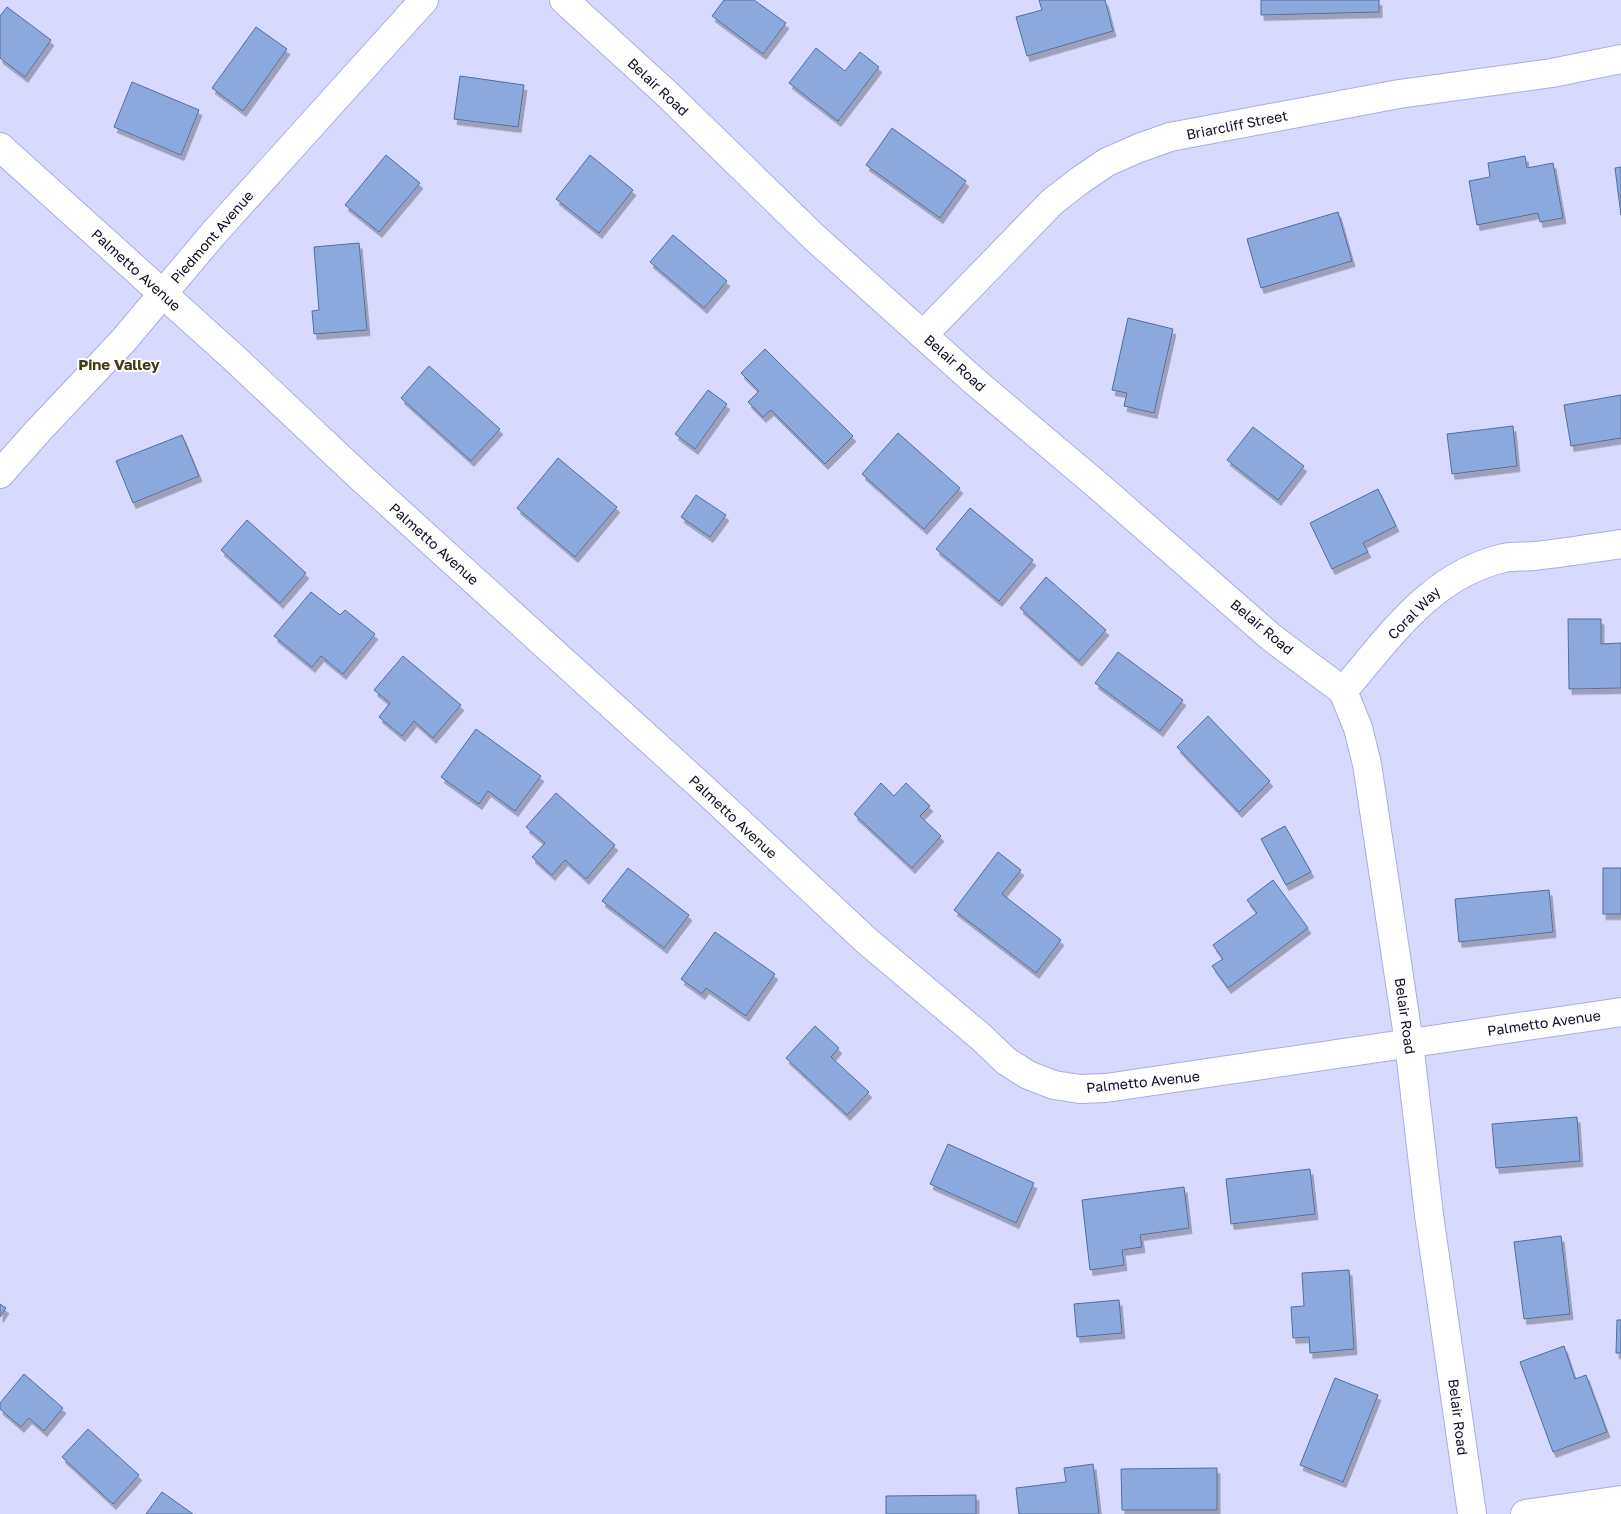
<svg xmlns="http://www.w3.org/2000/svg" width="1621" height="1514" viewBox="0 0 1621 1514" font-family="'Golos Text',sans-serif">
<defs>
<filter id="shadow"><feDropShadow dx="3" dy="5.5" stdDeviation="0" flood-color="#0004"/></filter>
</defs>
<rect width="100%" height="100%" fill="#d7dafe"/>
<g fill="#8ca9de" stroke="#526d9e" filter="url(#shadow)">
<path d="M724,0H754L786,23L763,54L712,16Z"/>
<path d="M1039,0H1105L1113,31L1027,56L1016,17L1042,10Z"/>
<path d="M1261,0H1379V12L1261,15Z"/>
<path d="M7,7L51,40L25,77L0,58V16Z"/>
<path d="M256,27L287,49L243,111L212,88Z"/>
<path d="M816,48L845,71L860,52L879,67L838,121L789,83Z"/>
<path d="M460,76L524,85L518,127L454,119Z"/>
<path d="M132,82L199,110L181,155L114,127Z"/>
<path d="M892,128L966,181L940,218L866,165Z"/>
<path d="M386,155L420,183L379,232L345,205Z"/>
<path d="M590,155L633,190L599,233L556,199Z"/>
<path d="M1525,156L1527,168L1553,163L1563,218L1540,222L1538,213L1477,225L1469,181L1490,177L1488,163Z"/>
<path d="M1621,167V215L1615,168Z"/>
<path d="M1338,212L1352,261L1261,288L1247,239Z"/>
<path d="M673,235L727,281L704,308L650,262Z"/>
<path d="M359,243L367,330L314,334L312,311L319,310L314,247Z"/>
<path d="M1128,318L1173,329L1154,413L1124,406L1127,393L1112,390Z"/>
<path d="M765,349L853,436L825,464L771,410L763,417L748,402L759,391L741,373Z"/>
<path d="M429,366L500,429L471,461L401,398Z"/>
<path d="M708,390L727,404L695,449L675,434Z"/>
<path d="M1621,395V438L1571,446L1564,405Z"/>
<path d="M1513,426L1517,466L1452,474L1447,434Z"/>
<path d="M1253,427L1304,466L1278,500L1227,460Z"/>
<path d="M898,433L960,488L924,529L862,474Z"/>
<path d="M182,435L199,476L133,503L116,461Z"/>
<path d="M558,458L617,507L575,557L517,508Z"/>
<path d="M1378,489L1396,526L1363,543L1368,552L1332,569L1310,523Z"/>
<path d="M696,495L726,515L710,537L681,517Z"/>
<path d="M970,508L1033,560L999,601L936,549Z"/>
<path d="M247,520L306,573L280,603L221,550Z"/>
<path d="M1046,577L1106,630L1079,661L1020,608Z"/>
<path d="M311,592L340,615L345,610L375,634L343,674L321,656L312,667L274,636Z"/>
<path d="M1568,619H1601V644L1621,643V688L1569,689Z"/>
<path d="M1118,652L1183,700L1160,731L1095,683Z"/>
<path d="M403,656L461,705L433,738L414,721L402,736L379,717L390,703L374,690Z"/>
<path d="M1208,716L1270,781L1239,812L1177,747Z"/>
<path d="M476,729L541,776L515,811L488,791L479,804L441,777Z"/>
<path d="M881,783L894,796L906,783L930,806L920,816L941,836L912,868L854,814Z"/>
<path d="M556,793L615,845L586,879L565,860L552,875L532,857L545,843L526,827Z"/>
<path d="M1285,826L1311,872L1286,885L1261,839Z"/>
<path d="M998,852L1021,870L1002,894L1061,940L1036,973L954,910Z"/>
<path d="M628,868L689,915L664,948L602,901Z"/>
<rect x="1603" y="868" width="18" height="46"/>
<path d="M1273,880L1308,928L1228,988L1212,966L1223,959L1213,945L1257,913L1247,900Z"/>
<path d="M1549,890L1553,932L1459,942L1455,899Z"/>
<path d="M715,932L775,974L746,1016L706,988L702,994L681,979Z"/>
<path d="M815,1026L839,1048L831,1057L869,1092L847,1115L786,1058Z"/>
<path d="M1577,1117L1580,1161L1496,1168L1492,1124Z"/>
<path d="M948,1144L1034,1183L1016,1223L930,1184Z"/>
<path d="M1310,1169L1315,1214L1231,1224L1226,1179Z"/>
<path d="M1184,1187L1189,1228L1140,1235L1142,1247L1122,1250L1124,1265L1090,1270L1082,1200Z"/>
<path d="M1561,1236L1570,1314L1524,1319L1514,1242Z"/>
<path d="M1349,1270L1354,1349L1310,1353L1309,1337L1293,1338L1291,1307L1304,1306L1302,1273Z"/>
<path d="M1119,1300L1122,1333L1077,1337L1074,1304Z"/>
<path d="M0,1304L6,1308L0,1317Z"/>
<path d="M1617,1320H1621V1353H1616Z"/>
<path d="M1564,1346L1575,1379L1586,1375L1607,1432L1553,1452L1520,1362Z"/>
<path d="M24,1374L63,1408L44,1431L29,1418L21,1427L0,1409V1403Z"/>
<path d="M1335,1378L1378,1395L1343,1482L1300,1465Z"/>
<path d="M88,1429L139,1475L113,1504L62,1457Z"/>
<path d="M1093,1464L1099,1514H1019L1016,1488L1066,1482L1064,1468Z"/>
<path d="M1217,1468V1510H1122L1121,1469Z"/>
<path d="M162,1492L193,1514H146Z"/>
<path d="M976,1495V1514H886V1496Z"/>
</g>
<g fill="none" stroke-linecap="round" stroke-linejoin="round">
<defs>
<g id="minor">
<path d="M564,0L666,93L815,238L973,380L1102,489L1272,638L1343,691L1358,728L1367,764L1409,1043L1429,1215L1472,1514"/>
<path d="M0,147L233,357L357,474L704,789L868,942L981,1037L1006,1061L1028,1075L1054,1085L1080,1089L1106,1088L1621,1012"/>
<path d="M923,335L1052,202L1079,181L1107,162L1139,148L1170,137L1399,94L1552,73L1621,59"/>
<path d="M0,474L38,431L123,341L213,234L424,0"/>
<path d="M1343,691C1390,637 1430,575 1504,558C1514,556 1524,557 1534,556C1563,553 1592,548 1621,544"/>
<path d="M1525,1514L1621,1500"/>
</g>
</defs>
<use href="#minor" stroke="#a9ace6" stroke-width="30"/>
<use href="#minor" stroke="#fff" stroke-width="28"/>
</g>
<g text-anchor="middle" stroke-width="4" stroke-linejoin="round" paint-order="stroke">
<g font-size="14" fill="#0e0d22" stroke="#fefefe">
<text transform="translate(658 87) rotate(43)" y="5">Belair Road</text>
<text transform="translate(1237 125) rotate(-11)" y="5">Briarcliff Street</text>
<text transform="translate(212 237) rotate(-49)" y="5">Piedmont Avenue</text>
<text transform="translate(136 270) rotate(42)" y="5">Palmetto Avenue</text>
<text transform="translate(955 363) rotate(42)" y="5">Belair Road</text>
<text transform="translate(434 544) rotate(42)" y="5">Palmetto Avenue</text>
<text transform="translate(1414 613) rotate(-45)" y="5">Coral Way</text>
<text transform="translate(1262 627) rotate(40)" y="5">Belair Road</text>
<text transform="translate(733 817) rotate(43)" y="5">Palmetto Avenue</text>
<text transform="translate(1405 1016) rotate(82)" y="5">Belair Road</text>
<text transform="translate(1544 1023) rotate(-8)" y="5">Palmetto Avenue</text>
<text transform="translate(1143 1082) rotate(-6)" y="5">Palmetto Avenue</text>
<text transform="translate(1458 1417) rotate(83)" y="5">Belair Road</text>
</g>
<g font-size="15" font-weight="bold" fill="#413c12" stroke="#fefefe">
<text x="119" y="370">Pine Valley</text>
</g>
</g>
</svg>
